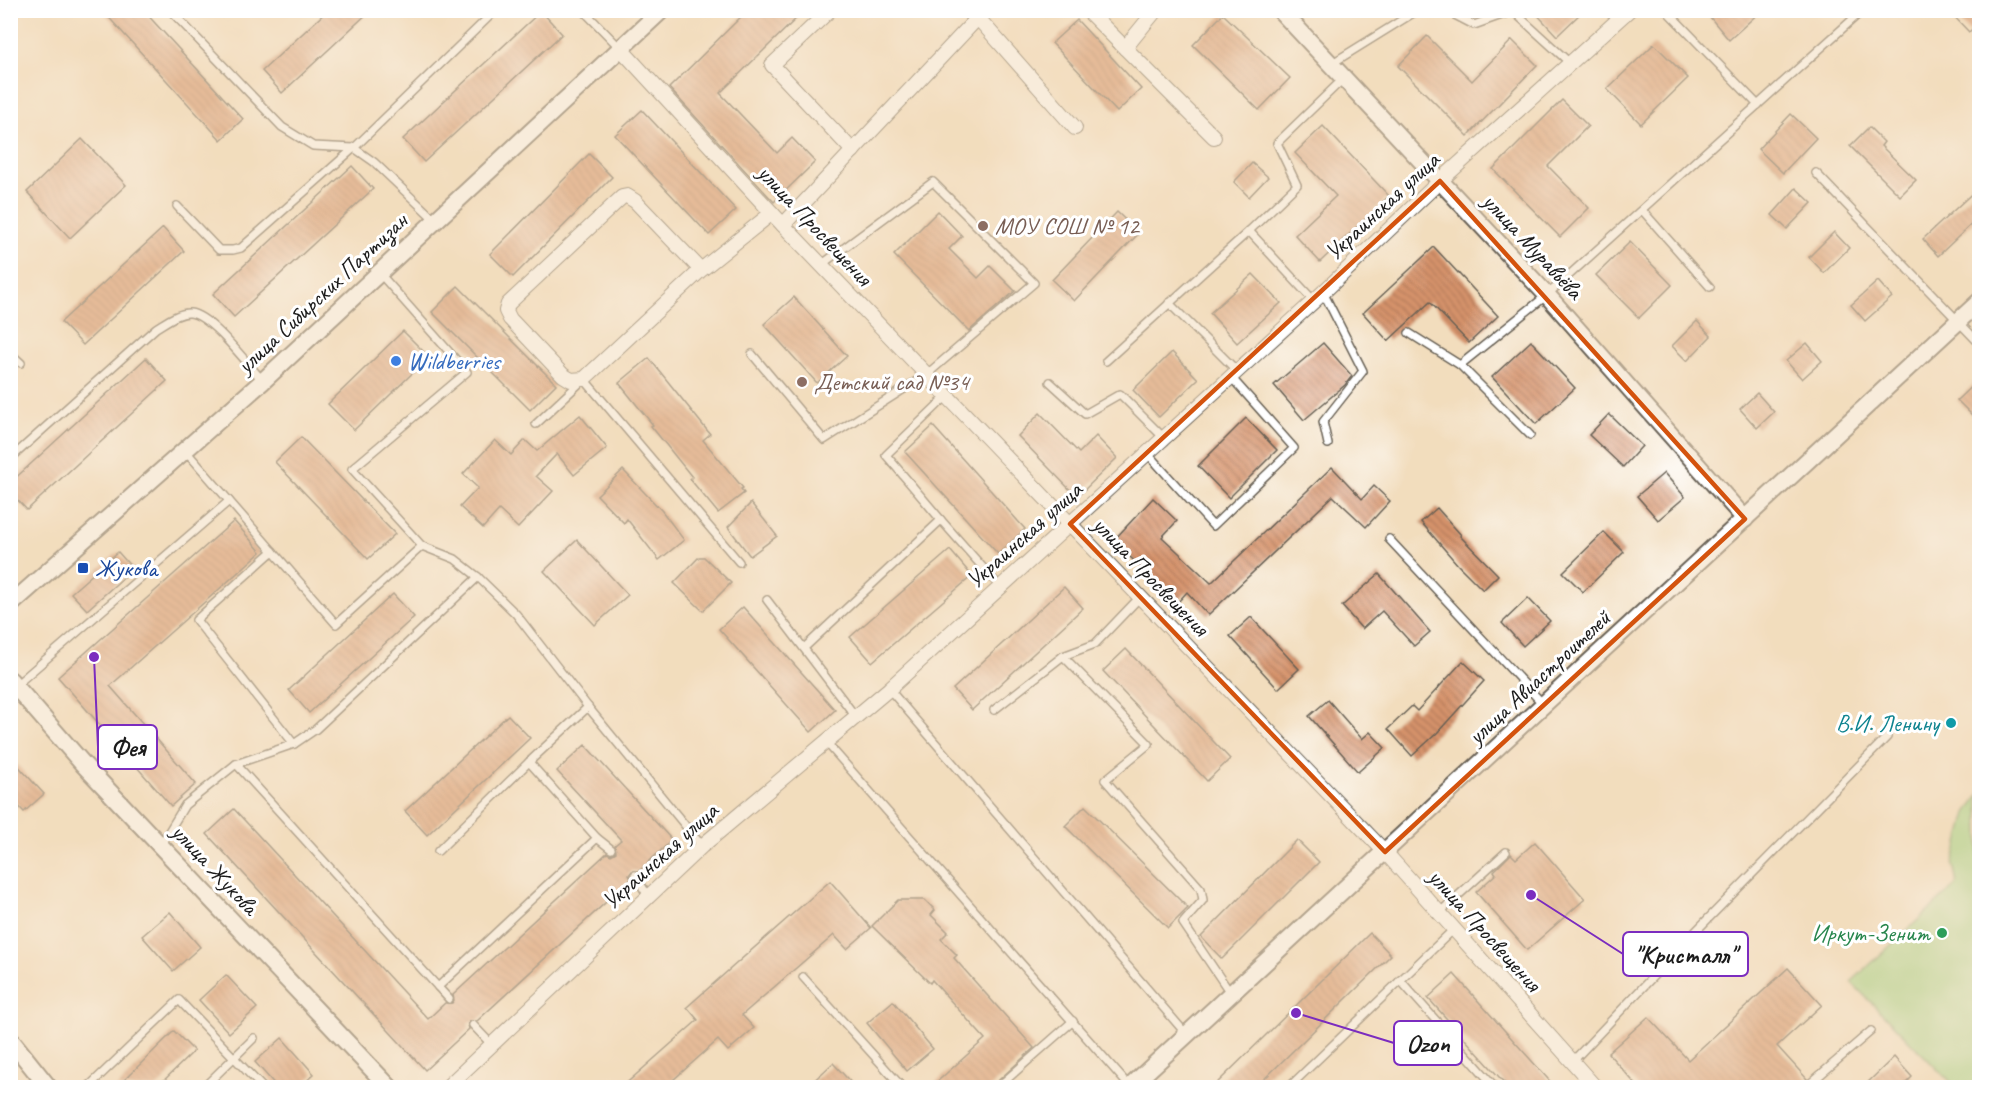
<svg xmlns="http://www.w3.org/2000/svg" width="1990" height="1098" viewBox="0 0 1990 1098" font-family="Caveat,sans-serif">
<defs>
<pattern id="building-back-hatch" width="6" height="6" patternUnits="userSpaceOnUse" patternTransform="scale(1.5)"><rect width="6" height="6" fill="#d6936b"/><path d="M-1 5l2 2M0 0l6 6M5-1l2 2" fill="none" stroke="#ad7757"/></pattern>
</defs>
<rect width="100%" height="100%" fill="#fff"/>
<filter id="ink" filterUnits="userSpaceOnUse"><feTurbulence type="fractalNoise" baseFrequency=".0167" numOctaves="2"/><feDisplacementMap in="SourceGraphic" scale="12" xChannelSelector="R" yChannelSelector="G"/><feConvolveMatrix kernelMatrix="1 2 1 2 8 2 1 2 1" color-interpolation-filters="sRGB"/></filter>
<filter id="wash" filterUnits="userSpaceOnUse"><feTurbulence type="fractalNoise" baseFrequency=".008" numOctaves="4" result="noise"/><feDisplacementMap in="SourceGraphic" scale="24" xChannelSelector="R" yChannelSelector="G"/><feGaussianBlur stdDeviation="1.35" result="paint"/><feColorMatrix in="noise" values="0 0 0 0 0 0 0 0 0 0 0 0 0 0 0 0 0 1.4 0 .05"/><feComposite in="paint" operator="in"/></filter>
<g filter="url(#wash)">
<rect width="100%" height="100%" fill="#f2ddbd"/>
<path fill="#9cd384" stroke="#5c7850" stroke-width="1.5" d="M1979,795V1087H1955L1851,982L1957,884L1953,864L1967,813Z"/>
<g id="blocks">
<g fill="url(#building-back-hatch)">
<path d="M102,10H143L243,119L221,140Z"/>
<path d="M328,10H371L282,93L262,71Z"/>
<path d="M748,10H805L720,93L777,153L792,138L815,162L774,202L669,88Z"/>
<path d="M1533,10H1584L1557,36Z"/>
<path d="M1704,10H1762L1729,40Z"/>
<path d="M1948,10H1980V22L1969,32Z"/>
<path d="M541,11L562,34L424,162L403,139Z"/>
<path d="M1223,14L1290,78L1259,110L1193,45Z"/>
<path d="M1077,20L1141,89L1117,112L1052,43Z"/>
<path d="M1427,36L1472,81L1512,40L1537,65L1468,136L1398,66Z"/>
<path d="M1654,44L1688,78L1641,124L1607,89Z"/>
<path d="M1562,100L1588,126L1548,166L1589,208L1560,237L1493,169Z"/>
<path d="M642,110L736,210L709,235L615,135Z"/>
<path d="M1791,114L1816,138L1783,173L1758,149Z"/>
<path d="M1323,126L1389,196L1320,262L1295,235L1336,196L1295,153Z"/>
<path d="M1869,127L1884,142L1881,146L1916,180L1900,196L1850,146Z"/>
<path d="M82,139L126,185L70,238L27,192Z"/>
<path d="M589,154L612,177L513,277L490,254Z"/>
<path d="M1252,163L1268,177L1249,197L1234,182Z"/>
<path d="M352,166L373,189L234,317L213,294Z"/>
<path d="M1980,186V216L1938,256L1923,239Z"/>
<path d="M1796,188L1812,203L1787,229L1772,215Z"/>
<path d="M938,211L962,236L949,249L978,278L990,266L1015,291L969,331L894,255Z"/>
<path d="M1117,212L1139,233L1074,301L1052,280Z"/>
<path d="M163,228L184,251L83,345L61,322Z"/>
<path d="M1834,232L1849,248L1824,273L1809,257Z"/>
<path d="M1630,242L1672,285L1639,318L1596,275Z"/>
<path d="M1434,247L1498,316L1469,343L1430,302L1388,341L1363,313Z"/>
<path d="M1253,274L1281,303L1237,343L1210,313Z"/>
<path d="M1878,281L1892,297L1865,321L1851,305Z"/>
<path d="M458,286L556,384L530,410L432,312Z"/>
<path d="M794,297L847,356L817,383L764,324Z"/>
<path d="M1697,321L1711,336L1687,361L1672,346Z"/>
<path d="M403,331L429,357L354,430L328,404Z"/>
<path d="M1531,341L1575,388L1536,424L1492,377Z"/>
<path d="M1323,343L1352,376L1345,385L1304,420L1274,385Z"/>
<path d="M1807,343L1822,361L1802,379L1786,361Z"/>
<path d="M1172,352L1198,379L1159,417L1133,390Z"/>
<path d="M146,358L167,381L27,510L10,492V483Z"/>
<path d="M649,358L710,434L703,440L743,488L741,489L744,493L718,513L690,479L692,477L651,426L653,425L619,383Z"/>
<path d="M1980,378V423L1957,400Z"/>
<path d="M1757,393L1774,412L1757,428L1740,409Z"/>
<path d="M1040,413L1079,453L1096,436L1117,458L1077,497L1018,436Z"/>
<path d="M1609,414L1642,446L1623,467L1589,435Z"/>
<path d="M580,415L607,448L574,475L557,454L536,476L553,491L518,528L499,510L483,528L460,507L478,488L463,474L495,440L511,455L525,440L537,451Z"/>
<path d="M1246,418L1277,450L1229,498L1198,466Z"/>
<path d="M933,426L1025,529L998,554L905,452Z"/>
<path d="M301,437L395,534L368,559L275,462Z"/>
<path d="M1332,467L1362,499L1374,486L1390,501L1366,527L1333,496L1208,615L1187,592L1178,602L1113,541L1153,498L1177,521L1162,537L1211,583Z"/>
<path d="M623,470L662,511L684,540L659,560L627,519L624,523L597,495Z"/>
<path d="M1664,473L1685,497L1658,520L1637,496Z"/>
<path d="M751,503L777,536L750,556L728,527Z"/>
<path d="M1437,508L1461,535L1460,536L1498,575L1483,590L1458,565L1421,522Z"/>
<path d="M234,521L261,552L110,686L196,784L171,806L58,677Z"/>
<path d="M1604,532L1624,552L1583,592L1563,572Z"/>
<path d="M577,540L628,595L595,625L544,571Z"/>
<path d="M950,550L972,576L872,662L850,637Z"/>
<path d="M118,552L133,569L87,610L71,593Z"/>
<path d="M699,557H704L731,583L703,611L674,583Z"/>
<path d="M1379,574L1430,632L1414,646L1382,611L1362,629L1342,606Z"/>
<path d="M1064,587L1083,608L972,710L953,689Z"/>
<path d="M393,594L414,617L309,713L289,690Z"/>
<path d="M1528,598L1550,621L1523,646L1502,623Z"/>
<path d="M743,607L835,710L811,732L719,629Z"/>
<path d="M1251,617L1299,669L1278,689L1230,636Z"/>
<path d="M1126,649L1230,759L1207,781L1103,671Z"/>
<path d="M1463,661L1484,681L1437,733L1412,756L1388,729L1412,706L1417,711Z"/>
<path d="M1328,700L1362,739L1370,732L1385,748L1358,772L1309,716Z"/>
<path d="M508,715L530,738L427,835L405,811Z"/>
<path d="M585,745L672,840L639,871H632L629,875L631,879L477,1021H470L468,1024L469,1029L425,1070L207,834L234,809L428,1019L445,1003H452L454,1000L453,995L607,853L611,855L616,852L615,845L621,840L557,771Z"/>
<path d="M10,757L44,794L24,812L10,797Z"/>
<path d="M1085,806L1188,908L1168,928L1065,826Z"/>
<path d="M1297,840L1319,862L1222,959L1201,937Z"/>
<path d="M1535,842L1585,899L1527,950L1476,892L1496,874L1494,871L1511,854L1516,859Z"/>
<path d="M830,881L871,928L847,949L834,935L742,1015L754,1028L728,1051L718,1040L664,1088H621L698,1020L687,1007Z"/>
<path d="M898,900H925L935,910L931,915L948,932L941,939L957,955L954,958L1034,1048L990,1088H930L985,1039L932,980L930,983L872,926Z"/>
<path d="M170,912L200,947L173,971L142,936Z"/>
<path d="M1370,933L1391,955L1255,1088H1212Z"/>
<path d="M1788,968L1822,1005L1777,1046L1807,1079L1800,1088H1746L1739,1080L1730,1088H1639L1608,1053L1648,1017L1688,1060Z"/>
<path d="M1454,974L1556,1088H1509L1428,998Z"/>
<path d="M226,975L257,1008L229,1033L199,1000Z"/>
<path d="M893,1001L933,1049L907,1071L867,1023Z"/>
<path d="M174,1031L194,1051L156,1088H116Z"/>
<path d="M282,1038L314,1074L299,1088H278L255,1062Z"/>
<path d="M1894,1057L1912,1077L1901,1088H1862Z"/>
<path d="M833,1063L856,1088H806Z"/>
</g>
</g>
</g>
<g filter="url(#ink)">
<use href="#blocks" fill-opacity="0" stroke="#676054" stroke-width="1.5"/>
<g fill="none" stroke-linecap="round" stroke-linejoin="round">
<defs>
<g id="service">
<path d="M170,10L282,127L313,146L354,148L374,162L435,220"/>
<path d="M583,10L620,48"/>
<path d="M1445,10L1474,25L1513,11L1571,64"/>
<path d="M1666,10L1758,105"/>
<path d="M1331,64L1418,10"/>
<path d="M1816,173L1980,344"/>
<path d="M177,206L219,250H233L241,248L354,148L496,10"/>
<path d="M1642,210L1710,287"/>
<path d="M382,276L467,372L352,469L422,546"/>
<path d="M1323,292L1363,371L1323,422L1328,444"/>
<path d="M1314,301L1249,231L1297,185L1277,143L1343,79"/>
<path d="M1169,303L1237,371"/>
<path d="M1409,333L1460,365L1547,295L1863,10"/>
<path d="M10,353L21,363"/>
<path d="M752,354L824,440L926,375L1034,283L933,182L821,265"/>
<path d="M1106,361L1249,231"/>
<path d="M1460,365L1530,435"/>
<path d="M1050,382L1085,414L1120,394L1164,438"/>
<path d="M536,424L584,379L739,562"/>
<path d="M185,450L336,624L422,546L455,559L478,577L516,614L588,707L702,846"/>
<path d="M1147,453L1213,526L1294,448L1231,377"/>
<path d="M10,459L156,328C166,322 179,312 190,313C211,315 248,365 263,381"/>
<path d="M941,520L886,455L947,396"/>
<path d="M1389,539L1544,705"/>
<path d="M273,551L196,620L294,744"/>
<path d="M767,600L856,717"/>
<path d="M804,648L941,520L1000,587"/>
<path d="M1063,656L1149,744L1105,780L1201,889L1203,900L1183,923L1231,994"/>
<path d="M16,685L229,501"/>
<path d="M889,689L1187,1035"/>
<path d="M994,710L1063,656L1095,644L1140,597"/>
<path d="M826,742L1130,1087"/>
<path d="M236,764L438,987L597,838L529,762L588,707"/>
<path d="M597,838L611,849"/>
<path d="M160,846L185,805L236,764L294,744L316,729L478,577"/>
<path d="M438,851L529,762"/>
<path d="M635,875L648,896"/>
<path d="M1439,913L1506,852"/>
<path d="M803,977L903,1088"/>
<path d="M1400,980L1496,1088"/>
<path d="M438,987L449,999"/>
<path d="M473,1025L491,1044"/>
<path d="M1573,1061L1697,930L1887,737"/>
<path d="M206,1085L254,1038"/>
<path d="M87,1088L179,1000L263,1088"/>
<path d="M997,1088L1073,1021"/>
<path d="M1288,1088L1454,929"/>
<path d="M1805,1088L1871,1031"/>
</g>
<g id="minor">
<path d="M830,10L772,65L853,151"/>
<path d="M1087,10L1214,137"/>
<path d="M978,18L1075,128"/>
<path d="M620,48L783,225L1385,852L1596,1088"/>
<path d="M1125,48L1156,10"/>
<path d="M783,225L985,10"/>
<path d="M701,270L635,201L627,196L622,197L508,304L506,311L510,319L563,375L571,380L584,379L701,270L772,213"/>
<path d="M446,1088L702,846L889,689L1314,301L1440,181L1629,10"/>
</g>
<g id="tertiary">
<path d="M1280,10L1547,295L1745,519"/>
<path d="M10,605L263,381L662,10"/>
<path d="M10,680L83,764L390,1088"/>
<path d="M10,1039L49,1088"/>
<path d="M1129,1088L1980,301"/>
</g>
</defs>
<use href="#service" stroke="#676054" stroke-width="10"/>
<use href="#minor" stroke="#676054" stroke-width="16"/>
<use href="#tertiary" stroke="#676054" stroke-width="20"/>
<use href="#service" stroke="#fff" stroke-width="7"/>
<use href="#minor" stroke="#fff" stroke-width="14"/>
<use href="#tertiary" stroke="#fff" stroke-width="16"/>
</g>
</g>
<path d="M0 0H1990V1098H0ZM1440,181L1745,519L1385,852L1070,524Z" fill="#f2ddbd" fill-opacity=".55" fill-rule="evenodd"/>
<path fill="none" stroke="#d4530e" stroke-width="4.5" stroke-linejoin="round" d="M1440,181L1745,519L1385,852L1070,524Z"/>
<g fill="#8d6e63" stroke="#fff" stroke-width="2">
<circle cx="983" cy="226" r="6"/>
<circle cx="802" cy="382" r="6"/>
</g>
<circle fill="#3f7fe0" stroke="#fff" stroke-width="2" cx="396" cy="361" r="6"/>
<rect fill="#1a4fb4" stroke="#fff" stroke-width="2" x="77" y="562" width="12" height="12" rx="3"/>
<circle fill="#0f9aa8" stroke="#fff" stroke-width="2" cx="1951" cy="723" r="6"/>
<circle fill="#2e9e5b" stroke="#fff" stroke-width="2" cx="1942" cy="933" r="6"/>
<g text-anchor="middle" stroke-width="6" stroke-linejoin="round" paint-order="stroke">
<g font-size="24" fill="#1c1c1c" stroke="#fff">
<text transform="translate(1382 206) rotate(-43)" y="8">Украинская улица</text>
<text transform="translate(815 225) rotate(47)" y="8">улица Просвещения</text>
<text transform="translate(1533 246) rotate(47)" y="8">улица Муравьёва</text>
<text transform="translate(322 293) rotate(-43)" y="8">улица Сибирских Партизан</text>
<text transform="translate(1024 535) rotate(-42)" y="8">Украинская улица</text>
<text transform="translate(1151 576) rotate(46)" y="8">улица Просвещения</text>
<text transform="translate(1539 677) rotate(-43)" y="8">улица Авиастроителей</text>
<text transform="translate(660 856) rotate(-42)" y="8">Украинская улица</text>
<text transform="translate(215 869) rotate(47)" y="8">улица Жукова</text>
<text transform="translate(1485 930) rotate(48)" y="8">улица Просвещения</text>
</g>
<g font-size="24" fill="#785e54" stroke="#fff" text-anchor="start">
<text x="995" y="234">МОУ СОШ № 12</text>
<text x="814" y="390">Детский сад №34</text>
</g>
<g font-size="24" fill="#366cbe" stroke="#fff" text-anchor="start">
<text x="408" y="369">Wildberries</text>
</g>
<g font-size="24" fill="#164399" stroke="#fff" text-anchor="start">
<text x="95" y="576">Жукова</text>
</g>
<g font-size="24" fill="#0d838f" stroke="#fff" text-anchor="end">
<text x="1939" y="731">В.И. Ленину</text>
</g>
<g font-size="24" fill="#27864d" stroke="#fff" text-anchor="end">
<text x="1930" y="941">Иркут-Зенит</text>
</g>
</g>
<path fill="none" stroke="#7b2cbf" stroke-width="2" d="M94 657L98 747M1531 895L1623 954M1296 1013L1394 1043"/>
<g fill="#7b2cbf" stroke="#fff" stroke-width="2">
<circle cx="94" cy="657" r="6"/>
<circle cx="1531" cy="895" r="6"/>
<circle cx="1296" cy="1013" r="6"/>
</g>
<g fill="#fff" stroke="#7b2cbf" stroke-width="2">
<rect x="98" y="725" width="59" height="44" rx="6"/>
<rect x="1623" y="932" width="125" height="44" rx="6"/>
<rect x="1394" y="1021" width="68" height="44" rx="6"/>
</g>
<g font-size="26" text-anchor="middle" font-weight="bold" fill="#1c1c1c">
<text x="128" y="756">Фея</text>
<text x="1685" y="963">"Кристалл"</text>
<text x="1428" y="1052">Ozon</text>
</g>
<rect width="1990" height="1098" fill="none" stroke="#fff" stroke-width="36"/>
</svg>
